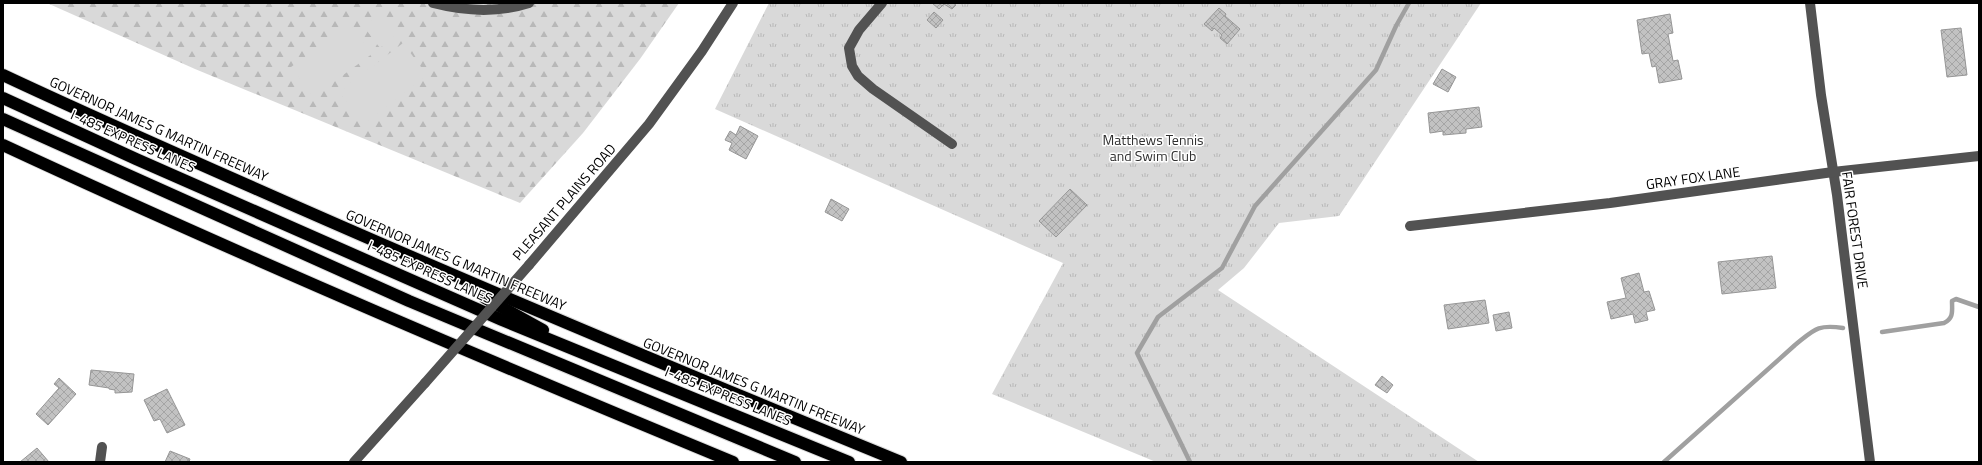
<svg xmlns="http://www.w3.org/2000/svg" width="1982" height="465" viewBox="0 0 1982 465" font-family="'Titillium Web',sans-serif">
<defs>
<pattern id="grass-tufts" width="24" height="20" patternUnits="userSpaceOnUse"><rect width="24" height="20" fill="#d9d9d9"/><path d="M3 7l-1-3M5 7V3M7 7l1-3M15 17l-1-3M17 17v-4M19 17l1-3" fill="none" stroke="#b8b8b8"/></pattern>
<pattern id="forest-firs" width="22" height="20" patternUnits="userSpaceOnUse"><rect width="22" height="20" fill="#d9d9d9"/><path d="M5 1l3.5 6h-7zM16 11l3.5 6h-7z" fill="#b8b8b8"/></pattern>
<pattern id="building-cross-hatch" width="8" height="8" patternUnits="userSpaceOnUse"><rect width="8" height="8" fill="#c2c2c2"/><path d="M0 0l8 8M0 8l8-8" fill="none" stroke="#a5a5a5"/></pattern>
</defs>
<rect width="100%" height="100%" fill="#fff"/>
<path fill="url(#grass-tufts)" d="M769,3H1481L1339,216L1279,223L1244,268L1218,290L1479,462H1156L992,394L1063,263L715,109Z"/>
<path fill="url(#forest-firs)" d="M47,3H679L640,59L583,133L520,203L195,69Z"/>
<g fill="#d9d9d9">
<path d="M379,14L396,35L380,48L364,27Z"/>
<path d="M350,24L372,54L313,97L291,67Z"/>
<path d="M403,43L427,75L364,124L339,92Z"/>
</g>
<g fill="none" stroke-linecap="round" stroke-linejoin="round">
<g stroke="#a0a0a0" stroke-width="4.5">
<path d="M1882,332L1944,323C1954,318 1952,311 1952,301L1956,299L1979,307"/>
<path d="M1190,462L1137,353L1158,317L1222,268L1255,206L1376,70L1396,26L1409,3"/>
<path d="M1664,462L1795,345C1814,330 1817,324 1843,328"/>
</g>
</g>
<g fill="url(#building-cross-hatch)" stroke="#969696">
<path d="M932,3H953L956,5L952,9L944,4L939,9Z"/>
<path d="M1219,8L1226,14L1225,16L1240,29L1227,44L1220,38L1222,35L1214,28L1212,31L1204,24Z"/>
<path d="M934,12L943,20L936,28L927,20Z"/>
<path d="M1670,14L1673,33L1668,34L1673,61L1678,60L1682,79L1659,83L1656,66L1652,67L1649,53L1642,54L1637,20Z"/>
<path d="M1961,28L1967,75L1947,77L1941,30Z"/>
<path d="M1442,69L1456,77L1448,92L1433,84Z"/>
<path d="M1479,107L1482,127L1466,129V133L1443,135V131L1430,133L1428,113Z"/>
<path d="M740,126L758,136L746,159L729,150L732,143L725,140L730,131L736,135Z"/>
<path d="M1070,189L1087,205L1056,237L1039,221Z"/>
<path d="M831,199L849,209L842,221L825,212Z"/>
<path d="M1772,256L1776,288L1722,294L1718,262Z"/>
<path d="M1639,273L1644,292L1649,291L1655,310L1646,312L1648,320L1635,323L1633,314L1611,319L1607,302L1626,298L1621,278Z"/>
<path d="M1485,300L1489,323L1448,329L1444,305Z"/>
<path d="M1509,312L1512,328L1496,331L1493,315Z"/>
<path d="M91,370L134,374L132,392L115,393V390L109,389V388L89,385Z"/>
<path d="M1382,376L1393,385L1387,393L1375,385Z"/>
<path d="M59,378L76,394L48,425L36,414L59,388L54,384Z"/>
<path d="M167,389L185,425L167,433L160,419L154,421L144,400Z"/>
<path d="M37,448L49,462H20Z"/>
<path d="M170,451L190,459L189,462H165Z"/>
</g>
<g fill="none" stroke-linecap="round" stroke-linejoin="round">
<defs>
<g id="highway">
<path d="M3,75C86,114 170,151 254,188C468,283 684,373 901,462"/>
<path d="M3,98L136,159L502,320L849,462"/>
<path d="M3,119L409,301L795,462"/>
<path d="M3,145C244,257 488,361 733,462"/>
<path d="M485,298L543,330"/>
</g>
</defs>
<use href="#highway" stroke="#dbdbdb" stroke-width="14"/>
<g stroke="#525252" stroke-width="10">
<path d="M433,3C464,11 498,13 529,3"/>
<path d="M882,3L859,30L849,48L852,66L858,76L873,89L952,144"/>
<path d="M1810,3L1821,95L1837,195L1870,462"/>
<path d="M1410,226L1610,203L1833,172L1979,156"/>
<path d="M529,265L649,124L702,51L733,3"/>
<path d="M100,462L102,447"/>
<path d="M354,462L425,383"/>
</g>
<use href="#highway" stroke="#000" stroke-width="12"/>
<path stroke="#525252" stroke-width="10" d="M425,383L529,265"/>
</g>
<g text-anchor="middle" stroke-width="3" stroke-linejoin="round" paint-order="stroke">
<g font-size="14" fill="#000" stroke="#fff">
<text transform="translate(159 129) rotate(24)" y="5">GOVERNOR JAMES G MARTIN FREEWAY</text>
<text transform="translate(133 141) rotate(24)" y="5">I-485 EXPRESS LANES</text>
<text transform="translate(1693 178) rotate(-8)" y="5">GRAY FOX LANE</text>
<text transform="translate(564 202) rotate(-49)" y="5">PLEASANT PLAINS ROAD</text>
<text transform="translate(1855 230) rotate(82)" y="5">FAIR FOREST DRIVE</text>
<text transform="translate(456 260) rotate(23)" y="5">GOVERNOR JAMES G MARTIN FREEWAY</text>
<text transform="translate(430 272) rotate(24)" y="5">I-485 EXPRESS LANES</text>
<text transform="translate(754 386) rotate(22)" y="5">GOVERNOR JAMES G MARTIN FREEWAY</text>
<text transform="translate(728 396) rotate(22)" y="5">I-485 EXPRESS LANES</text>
</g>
<g font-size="14" fill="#303030" stroke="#fff">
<text x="1153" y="145">Matthews Tennis<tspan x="1153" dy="16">and Swim Club</tspan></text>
</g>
</g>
<rect width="1982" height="465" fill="none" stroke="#000000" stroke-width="8"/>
</svg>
